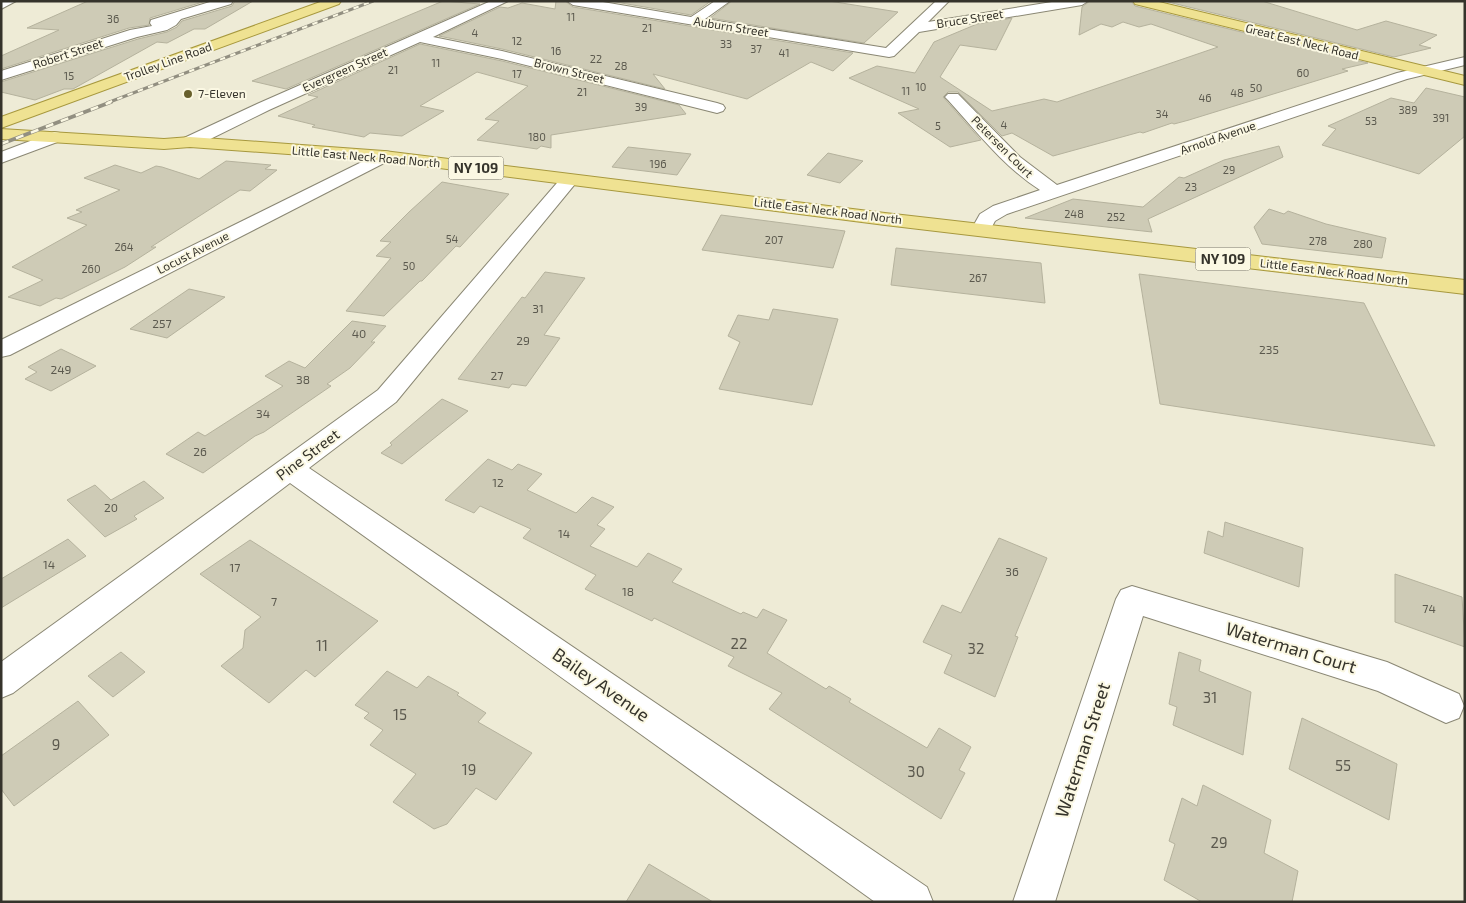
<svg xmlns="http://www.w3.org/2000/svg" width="1466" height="903" viewBox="0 0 1466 903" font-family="'Exo 2',sans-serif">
<rect width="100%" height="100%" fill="#eeebd6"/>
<g fill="#cecbb6" stroke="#b5b29d">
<path d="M88,1H206L150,18L149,25L129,28L1,69V56L59,30L27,28Z"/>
<path d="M235,1H253L205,29H194L167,43L157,42L73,89H64L35,100L1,92V82L138,39L167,32L177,27L182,21L232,6Z"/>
<path d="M443,1L480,4L286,89L252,81Z"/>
<path d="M556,1H565L573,7L853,53L833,71L811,62L747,99L653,74L665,89L502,49L439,36L500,7L508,8L522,3L555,9Z"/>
<path d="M610,1H711L691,15Z"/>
<path d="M732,1H829L898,12L864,43L710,18Z"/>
<path d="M1090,1H1131L1135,6L1368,63L1342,69L1348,71L1189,120L1174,124L1172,123L1143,133L1140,132L1053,156L1012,133L1002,136L958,92H948L943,97L981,140L950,147L898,113L919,109L849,78L877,66L915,73L934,42L977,24L1012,18L996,50L960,45L940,77L992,111L1044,99L1057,102L1218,47L1151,24L1139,27L1123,22L1112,27L1101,24L1079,35L1082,7Z"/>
<path d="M1164,1H1262L1357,30L1386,21L1437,35L1419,45L1431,48L1394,57Z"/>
<path d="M420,44L502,61L679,105L686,114L551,135V148L541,146L537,149L477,140L499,121L485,119L528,86L477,72L420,106L444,111L402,136L370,133L364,137L312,127L315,125L278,116L318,97L308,95Z"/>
<path d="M1426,88L1465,97V136L1419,174L1322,145L1336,129L1328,126L1391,98L1414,103Z"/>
<path d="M1279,146L1283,157L1148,219L1152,232L1025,218L1073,199L1143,207L1179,177L1184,178L1224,160Z"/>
<path d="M628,147L691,154L677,175L612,167Z"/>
<path d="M828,153L863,161L840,183L807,175Z"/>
<path d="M226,161L271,165L265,169L277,170L250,191L240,190L151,247H156L125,267L61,299L56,298L40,306L8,297L43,280L12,267L87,225L67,218L82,212L76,210L120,190L84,178L115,165L141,173L156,166L162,167L199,179Z"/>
<path d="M442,182L509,194L460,247L456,246L422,281H420L384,316L346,311L391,258L376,256L391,242L380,241L409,212Z"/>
<path d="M1269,209L1284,214L1288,211L1326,224L1386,238L1382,258L1262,244L1254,227Z"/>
<path d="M721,215L845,231L833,268L702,250Z"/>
<path d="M896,248L1041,263L1045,303L891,285Z"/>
<path d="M545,272L585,278L544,335L560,338L526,386L512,384L509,388L458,379L522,297L525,298Z"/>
<path d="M1139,274L1364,303L1435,446L1160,404Z"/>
<path d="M189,289L225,297L167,338L130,329Z"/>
<path d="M773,309L838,319L812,405L719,389L740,342L728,336L738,315L769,320Z"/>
<path d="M352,321L386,326L371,342H375L350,368L327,384L331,386L264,432L255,436L203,473L166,454L198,432L205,436L283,386L265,376L289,361L305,368Z"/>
<path d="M61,349L96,366L51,391L25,379L37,372L28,367Z"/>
<path d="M442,399L468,411L402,464L381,453L392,445L390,443Z"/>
<path d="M488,459L512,470L518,464L542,474L527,490L576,513L592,497L614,507L597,525L605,529L590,546L637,567L648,553L682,569L672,582L741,614L743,612L757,618L763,609L787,620L767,653L826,689L829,686L851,699L849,702L927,748L939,728L971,747L959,770L965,773L941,819L769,709L782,693L728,666L734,657L654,618L652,621L585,589L596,575L523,538L531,529L480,506L474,513L445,500Z"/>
<path d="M144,481L164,498L134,516L137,519L105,537L67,500L95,485L111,500Z"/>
<path d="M1225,522L1303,548L1299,587L1204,553L1208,531L1223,537Z"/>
<path d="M999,538L1047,558L1015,636L1018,637L995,697L944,673L952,655L923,642L942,605L961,613Z"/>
<path d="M68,539L86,556L1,608V579Z"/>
<path d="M250,540L378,621L315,677L306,670L269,703L221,666L243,648L245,630L261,617L200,574Z"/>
<path d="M1395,574L1462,597L1465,647L1395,622Z"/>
<path d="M121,652L145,672L113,697L88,676Z"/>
<path d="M1179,652L1201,660L1199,671L1251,692L1243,755L1173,725L1177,707L1169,704Z"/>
<path d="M387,671L417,688L428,676L459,693L457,695L486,713L478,722L532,753L496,800L476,788L447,824L434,829L393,802L416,774L370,745L383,730L364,718L369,713L355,705Z"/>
<path d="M78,701L109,735L14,806L1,789V756Z"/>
<path d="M1302,718L1397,764L1389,820L1289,769Z"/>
<path d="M1203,785L1271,820L1264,853L1298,871L1292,902H1202L1164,880L1175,844L1169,841L1182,798L1197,806Z"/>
<path d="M649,864L713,902H626Z"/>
</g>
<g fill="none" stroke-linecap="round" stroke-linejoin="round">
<defs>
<g id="minor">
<path d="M1,1H16L1,9Z"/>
<path d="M213,1H233L231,4L181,19L176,25L167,30L137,37L1,80V71L130,30L152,26L150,23L151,20Z"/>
<path d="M491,1H508L433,37L502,51L717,103L723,105L725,108L723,111L717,113L502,59L420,42L269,110L196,146H184L182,142L184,138L257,104Z"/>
<path d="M567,1H597L691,17L715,1H730L705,19L886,48L936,1H949L928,22L1058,1H1088L1082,5L919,32L894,56L889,57L573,5Z"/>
<path d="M1465,57V65L1407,79L1007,214L995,221L988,234L981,236L974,234L971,230L980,214L993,206L1040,190C1004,167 977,132 948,100L945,97L948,94H958L1020,157L1057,185L1397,73Z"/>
<path d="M54,132L60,133L62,137L60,141L1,163V152Z"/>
<path d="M384,151L390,152L393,156L390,160L10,355L1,357V340Z"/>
<path d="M569,175L575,176L578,180L575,184L396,402L309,468L927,887L933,902H875L290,483L13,693L1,698V662L378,390L563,176Z"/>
<path d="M1132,586L1387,662L1459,694L1464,706L1459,718L1446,723L1378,691L1143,616L1055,902H1013L1116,599L1121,590Z"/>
</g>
<g id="major">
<path d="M323,1H341L339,4L1,128V117Z"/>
<path d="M1133,1H1155L1465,76V85L1135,4Z"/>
<path d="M1,129L164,139L190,137L384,151L885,213L1465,280V294L885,225L384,161L190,147L164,149L1,139Z"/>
</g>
</defs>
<use href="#minor" stroke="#8a8774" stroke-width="2"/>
<use href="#major" stroke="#a7983e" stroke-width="2"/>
<use href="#minor" fill="#fff" fill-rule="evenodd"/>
<use href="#major" fill="#efe292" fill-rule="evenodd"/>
<defs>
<path id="rail-far1" d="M107,103L373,1"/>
<path id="rail" d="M1,144L111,102"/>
</defs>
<use href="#rail-far1" stroke="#928f81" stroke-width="3"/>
<use href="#rail" stroke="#928f81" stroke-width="4"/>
<use href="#rail-far1" stroke="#fbf8e3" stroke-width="2" stroke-dasharray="5.5" stroke-linecap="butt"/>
<use href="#rail" stroke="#fbf8e3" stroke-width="2.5" stroke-dasharray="8" stroke-linecap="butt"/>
</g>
<circle fill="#68602c" stroke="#fbf8e3" stroke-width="2" cx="188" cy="94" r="5"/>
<g text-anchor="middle" stroke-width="4" stroke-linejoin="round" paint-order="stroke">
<g font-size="11" fill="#5b594e">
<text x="571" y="21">11</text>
<text x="113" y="23">36</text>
<text x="647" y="32">21</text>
<text x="475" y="37">4</text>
<text x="517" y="45">12</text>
<text x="726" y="48">33</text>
<text x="756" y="53">37</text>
<text x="556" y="55">16</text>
<text x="784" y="57">41</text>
<text x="596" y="63">22</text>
<text x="436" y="67">11</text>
<text x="621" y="70">28</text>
<text x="393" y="74">21</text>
<text x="1303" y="77">60</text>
<text x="517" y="78">17</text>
<text x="69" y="80">15</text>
<text x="921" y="91">10</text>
<text x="1256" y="92">50</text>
<text x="906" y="95">11</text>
<text x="582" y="96">21</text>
<text x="1237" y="97">48</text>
<text x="1205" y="102">46</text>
<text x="641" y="111">39</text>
<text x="1408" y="114">389</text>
<text x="1162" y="118">34</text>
<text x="1441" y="122">391</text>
<text x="1371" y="125">53</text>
<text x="1004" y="129">4</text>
<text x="938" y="130">5</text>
<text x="537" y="141">180</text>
<text x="658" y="168">196</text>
<text x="1229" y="174">29</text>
<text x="1191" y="191">23</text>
<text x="1074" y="218">248</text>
<text x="1116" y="221">252</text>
<text x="452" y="243">54</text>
<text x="774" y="244">207</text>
<text x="1318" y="245">278</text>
<text x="1363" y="248">280</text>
<text x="124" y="251">264</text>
<text x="409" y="270">50</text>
<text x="91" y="273">260</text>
<text x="978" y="282">267</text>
</g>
<g font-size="12" fill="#35332b" stroke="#fbf8e3">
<text transform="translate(970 19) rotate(-9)" y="4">Bruce Street</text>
<text transform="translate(731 27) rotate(9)" y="4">Auburn Street</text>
<text transform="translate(1302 42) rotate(14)" y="4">Great East Neck Road</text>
<text transform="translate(68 54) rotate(-18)" y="4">Robert Street</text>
<text transform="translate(168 62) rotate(-20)" y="4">Trolley Line Road</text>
<text transform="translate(345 70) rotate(-24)" y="4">Evergreen Street</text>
<text transform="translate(569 71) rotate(14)" y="4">Brown Street</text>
<text transform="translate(1218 138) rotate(-19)" y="4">Arnold Avenue</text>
<text transform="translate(1002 147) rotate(45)" y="4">Petersen Court</text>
<text transform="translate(366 157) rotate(5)" y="4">Little East Neck Road North</text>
<text transform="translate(828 211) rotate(7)" y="4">Little East Neck Road North</text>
<text transform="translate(193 253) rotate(-27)" y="4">Locust Avenue</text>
<text transform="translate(1334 272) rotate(7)" y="4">Little East Neck Road North</text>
</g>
<g font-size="12" fill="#35332b" stroke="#fbf8e3" text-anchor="start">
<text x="198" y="98">7-Eleven</text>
</g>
<g font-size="12" fill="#5b594e">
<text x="538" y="313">31</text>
<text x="162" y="328">257</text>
<text x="359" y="338">40</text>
<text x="523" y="345">29</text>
<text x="1269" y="354">235</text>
<text x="61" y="374">249</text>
<text x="497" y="380">27</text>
<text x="303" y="384">38</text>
<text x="263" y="418">34</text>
<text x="200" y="456">26</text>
<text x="498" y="487">12</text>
<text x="111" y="512">20</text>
<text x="564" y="538">14</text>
<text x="49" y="569">14</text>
<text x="235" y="572">17</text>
<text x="1012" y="576">36</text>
<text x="628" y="596">18</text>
<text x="274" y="606">7</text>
<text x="1429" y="613">74</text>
</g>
<g fill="#fbf8e3" stroke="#706e62" stroke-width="1">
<rect x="448.5" y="156.5" width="55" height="23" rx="4"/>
<rect x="1195.5" y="247.5" width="55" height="23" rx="4"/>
</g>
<g font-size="14" font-weight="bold" fill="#35332b">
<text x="476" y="173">NY 109</text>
<text x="1223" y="264">NY 109</text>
</g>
<g font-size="15" fill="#35332b" stroke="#fbf8e3">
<text transform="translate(308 455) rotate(-37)" y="5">Pine Street</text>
</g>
<g font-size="15" fill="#5b594e">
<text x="739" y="649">22</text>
<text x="322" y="651">11</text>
<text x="976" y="654">32</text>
<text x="1210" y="703">31</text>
<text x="400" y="720">15</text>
<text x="56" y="750">9</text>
<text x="1343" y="771">55</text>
<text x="469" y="775">19</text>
<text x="916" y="777">30</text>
<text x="1219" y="848">29</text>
</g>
<g font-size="18" fill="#35332b" stroke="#fbf8e3">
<text transform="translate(1291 648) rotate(17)" y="6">Waterman Court</text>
<text transform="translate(601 685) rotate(35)" y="6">Bailey Avenue</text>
<text transform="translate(1083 750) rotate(-72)" y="6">Waterman Street</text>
</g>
</g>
<rect width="1466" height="903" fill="none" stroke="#35332b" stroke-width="5"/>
</svg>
